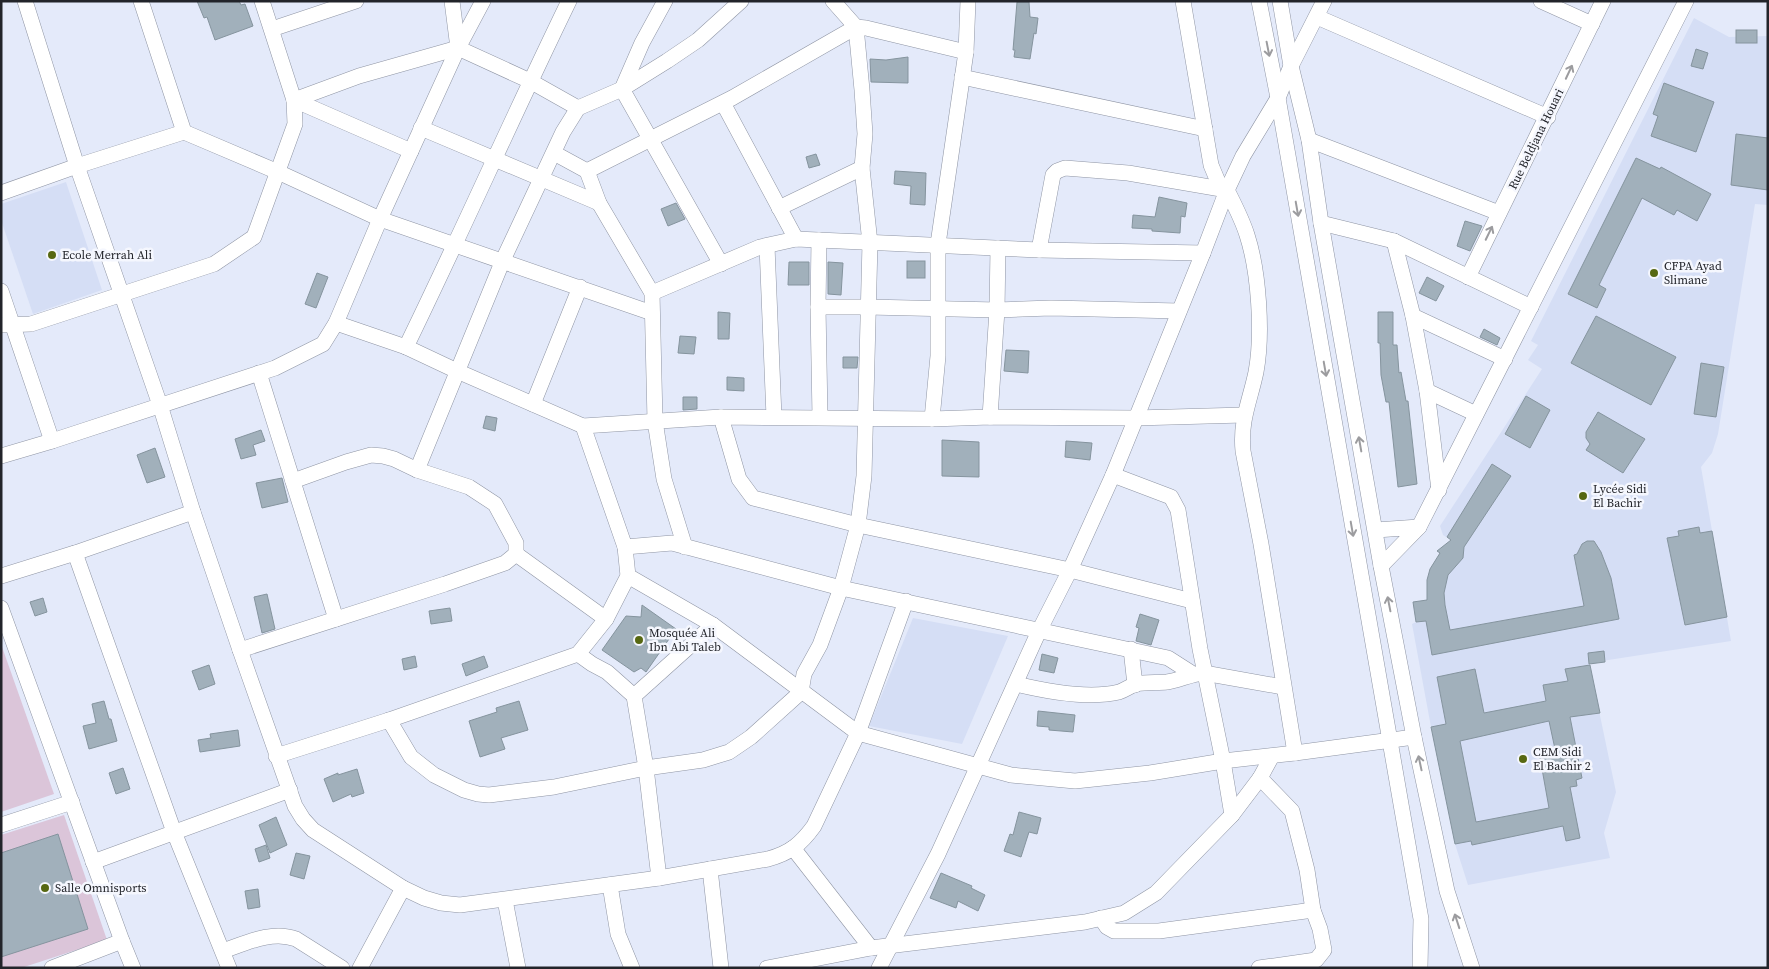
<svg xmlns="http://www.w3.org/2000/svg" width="1769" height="969" viewBox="0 0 1769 969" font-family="'Source Serif 4',serif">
<rect width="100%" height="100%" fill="#e4eafa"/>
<g fill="#d5def5">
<path d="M1694,18L1729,37L1768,36V205L1755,204L1718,434L1712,453L1701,467L1731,641L1589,663L1616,792L1604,833L1610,858L1468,885L1455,844L1431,727L1412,624L1416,622L1413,602L1427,600V580L1430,569L1441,554L1437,551L1451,540L1443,535L1440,526L1542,369L1528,360L1538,345L1531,341Z"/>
<path d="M66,182L102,290L33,314L1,220V204Z"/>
<path d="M913,618L1008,636L962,744L869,726Z"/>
</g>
<g fill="#dbc5d9">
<path d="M1,644L54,794L1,812Z"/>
<path d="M64,815L107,940L21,968H1V835Z"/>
</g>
<g fill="#a1b0bb" stroke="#85949e" fill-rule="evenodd">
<path d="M197,1H239L241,5L245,4L253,26L215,40L207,17L204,18Z"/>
<path d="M1017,2H1029L1030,17L1038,18L1036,34L1034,33L1030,59L1014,57L1015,50H1013Z"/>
<rect x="1736" y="30" width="21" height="13"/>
<path d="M1696,49L1708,53L1703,69L1691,66Z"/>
<path d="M908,57V83L871,82L870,59L886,60Z"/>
<path d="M1664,83L1714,102L1696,152L1651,136L1658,116L1653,114Z"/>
<path d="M1736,134L1768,138V190L1731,185Z"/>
<path d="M816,154L820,165L809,168L806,157Z"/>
<path d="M1636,158L1660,169L1661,167L1711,194L1697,221L1677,210L1674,215L1642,198L1599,285L1606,289L1597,308L1568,294Z"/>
<path d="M895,171L926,173L925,205L910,204L911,186L894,184Z"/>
<path d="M1159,197L1187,203L1185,217L1181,216L1180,233L1152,231V229L1132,228L1133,215L1155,217Z"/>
<path d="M676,203L685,219L668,226L661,209Z"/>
<path d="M1465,221L1482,226L1470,251L1457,246Z"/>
<rect x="907" y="261" width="18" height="17"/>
<path d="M789,262H809V285H788Z"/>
<path d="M828,262L843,263L841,295L828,294Z"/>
<path d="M317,273L328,277L316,308L305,304Z"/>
<path d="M1427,277L1444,286L1436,301L1419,293Z"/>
<path d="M718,312L730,313L729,339H718Z"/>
<path d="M1378,312H1393V345H1397L1399,373L1401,372L1406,401H1408L1417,484L1398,487L1389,402H1386L1381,375L1380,343H1378Z"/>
<path d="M1596,316L1676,357L1651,405L1571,363Z"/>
<path d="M1484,329L1500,338L1497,345L1480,337Z"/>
<path d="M680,336L696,337L694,354L678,353Z"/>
<path d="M1006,350L1029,351L1028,373L1004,371Z"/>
<path d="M843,357H858L857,368H843Z"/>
<path d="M1701,363L1724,367L1716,417L1694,414Z"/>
<path d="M727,377L744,378V391L727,390Z"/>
<path d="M1526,396L1550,410L1530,448L1505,434Z"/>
<path d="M683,397H697V409L683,410Z"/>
<path d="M1598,412L1645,439L1623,473L1586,450L1590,444L1586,438V432Z"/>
<path d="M486,416L497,418L495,431L483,428Z"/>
<path d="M261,430L265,441L253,445L256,455L241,459L235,439Z"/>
<path d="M942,440L979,442V477L942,476Z"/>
<path d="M1066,441L1092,443L1090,460L1065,457Z"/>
<path d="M155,448L165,477L147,483L137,455Z"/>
<path d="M1492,464L1511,476L1464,547L1463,558L1448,575L1444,593L1445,605L1450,630L1584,606L1574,555L1577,554L1582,544L1587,541H1594L1601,552L1611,578L1619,619L1432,655L1426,621L1416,622L1413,602L1427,600V580L1430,569L1440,553L1437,551L1451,540L1447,537Z"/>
<path d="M282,478L288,502L262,508L256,483Z"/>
<path d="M1699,527L1700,533L1712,531L1727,617L1685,625L1667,538L1679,536L1678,531Z"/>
<path d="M267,594L275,629L262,633L254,597Z"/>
<path d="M43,598L47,612L35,616L30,602Z"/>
<path d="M642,605L676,629L646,672L641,668L634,672L602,650L626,616L641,617Z"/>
<path d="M450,608L452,621L431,624L429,611Z"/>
<path d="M1140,614L1159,620L1151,645L1136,641L1139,628L1136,627Z"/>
<path d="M1604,651L1605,662L1589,664L1588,653Z"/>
<path d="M1042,654L1058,658L1054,673L1039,670Z"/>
<path d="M415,656L417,667L404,670L402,659Z"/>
<path d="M484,656L488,667L466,676L462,664Z"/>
<path d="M209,665L215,684L199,690L192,671Z"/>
<path d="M1590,665L1600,713L1570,717L1582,778L1576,780L1577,786L1570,787L1580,838L1566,841L1563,826L1472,845L1471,841L1455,844L1431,727L1446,724L1437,677L1475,669L1484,713L1546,701L1543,685L1568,681L1565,669ZM1549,721L1555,749L1539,752L1549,808L1476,822L1460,741Z"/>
<path d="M104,701L109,719H111L117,741L89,749L83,726L96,723L92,704Z"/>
<path d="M519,701L528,730L501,738L505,749L480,757L469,721L497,712L496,708Z"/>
<path d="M1038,711L1075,715L1073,732L1049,730V727L1037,726Z"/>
<path d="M238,730L240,746L200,752L198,740L211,738L210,734Z"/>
<path d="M123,768L130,789L116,794L109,773Z"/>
<path d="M357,769L364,793L352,797L351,794L333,802L324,779L338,773V775Z"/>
<path d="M1019,812L1041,818L1037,834L1029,832L1021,857L1004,851L1010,834L1013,835Z"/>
<path d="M276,817L287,845L270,853L259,825Z"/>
<path d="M58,834L88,929L1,957V853Z"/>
<path d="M266,845L270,858L259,862L255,849Z"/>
<path d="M296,853L310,856L304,879L290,875Z"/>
<path d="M941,873L972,886L971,888L985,895L978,911L958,901L956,908L930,898Z"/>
<path d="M258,889L260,907L248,909L245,891Z"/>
</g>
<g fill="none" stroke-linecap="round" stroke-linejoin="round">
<defs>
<g id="minor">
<path d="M25,1L77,166L160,405L193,512L240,650L295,806L303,819L313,830L403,888L424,898L441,903L460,905L659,878L768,859C790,853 801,844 814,826L858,733L906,601"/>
<path d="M141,1L184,132L278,172L380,219L652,313"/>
<path d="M452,1L458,48"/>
<path d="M665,1L642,43L622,89L721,264"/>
<path d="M1183,1L1211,165L1221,189"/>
<path d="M1259,1L1278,98L1421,919L1420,968"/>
<path d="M1280,1L1291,66L1309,140L1321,223L1381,566L1414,737L1447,891L1472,968"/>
<path d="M1541,1L1592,24"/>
<path d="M1317,17L1548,117"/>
<path d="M272,29L356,1"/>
<path d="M962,77L1205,129"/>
<path d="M294,100L359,76L458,48L530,81L578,108"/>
<path d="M294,100L411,151"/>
<path d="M723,103L796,239"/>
<path d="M421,128L599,203"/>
<path d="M1309,140L1499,213"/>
<path d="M554,153L587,171L599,203L652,293L655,421L664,479L685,547"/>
<path d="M587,171L732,98L856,27L866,28L966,52"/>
<path d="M1,193L77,166L184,132"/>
<path d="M779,208L862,168"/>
<path d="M1321,223L1394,241L1531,307"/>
<path d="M819,240L818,307L820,417"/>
<path d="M1394,241L1413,316L1427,391L1439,490"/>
<path d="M767,246L774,417"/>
<path d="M1039,250L1053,175L1057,171L1065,168L1128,173L1227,190C1234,204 1242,219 1247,235C1259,272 1263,334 1256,372C1250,401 1240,420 1243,451L1261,544L1295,753"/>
<path d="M1468,277L1603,1"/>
<path d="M1,291L52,441"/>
<path d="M652,293L760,247L796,239L1039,250L1203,253"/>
<path d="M818,307H868L997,310L1051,308L1179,311"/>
<path d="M1413,316L1505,359"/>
<path d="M336,323L406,347L457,371L583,426L721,417L932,419L990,417L1135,418L1244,415"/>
<path d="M1,325L31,324L214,264L254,237L295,124L294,100L262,1"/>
<path d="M406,347C462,232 513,116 569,1"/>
<path d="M259,373L336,619"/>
<path d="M1427,391L1476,414"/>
<path d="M533,404L580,287"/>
<path d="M721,417L739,479L753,498L858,525L1070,570L1192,601"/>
<path d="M990,417L997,310L998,248"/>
<path d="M932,419L938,356V244L966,52L968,1"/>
<path d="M1,456L52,441L275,368L323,344L336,323L380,219L458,48L483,1"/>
<path d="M417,470L503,260L563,132L578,108L622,89L667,61L698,40L741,1"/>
<path d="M1113,475L1171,497L1178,510L1200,649L1223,761L1232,815"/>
<path d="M1419,527L1686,1"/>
<path d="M1376,530L1419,527L1381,566"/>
<path d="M625,547L672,543L841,588L1168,658L1193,674"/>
<path d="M75,553L174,832L229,968"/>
<path d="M516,554L606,619"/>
<path d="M1,576L75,553L193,512"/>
<path d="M628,576L713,625L858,733L1011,775L1075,781L1150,773L1223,761L1295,753L1414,737"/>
<path d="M1,608L122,941L133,968"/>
<path d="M1131,649L1135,685"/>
<path d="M240,650L445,584L505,563L516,554V543L495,504L469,487L417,470L394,459L383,456L371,455L346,462L293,481"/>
<path d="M578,654L592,664L607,672L634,696"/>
<path d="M1016,684C1045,691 1090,699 1119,692C1125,690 1130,686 1136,684C1146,682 1157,683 1167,682C1180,680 1191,674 1204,673L1283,687"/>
<path d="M389,720L411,757L434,775L464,790L478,794L489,795L554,787L646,768L703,760L729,752L751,737L801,692L804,674L820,645L841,588L858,525L864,476L870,243L862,168L865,134L862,90L856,27L833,1"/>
<path d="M276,756L389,720L578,654L606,619L628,576L625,547L583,426"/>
<path d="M1,825L72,802"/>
<path d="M793,848L871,948"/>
<path d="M93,862L290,790"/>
<path d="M710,869L721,968"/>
<path d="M659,878L646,768L634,696L713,625"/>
<path d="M610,885L618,934L632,968"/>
<path d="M505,900L518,968"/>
<path d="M1101,918L1107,927L1114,931H1159L1313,910"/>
<path d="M223,951C246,943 272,930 296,939L342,968"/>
<path d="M52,968L122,941"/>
<path d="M360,968L403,888"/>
<path d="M767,968L871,948L1085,922L1124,913L1156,893L1232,815L1260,778L1272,756"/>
<path d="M879,968L938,854L1039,631L1070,570L1113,475L1203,253L1227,190L1243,156L1278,98L1291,66L1324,1"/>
<path d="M1259,968L1316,960L1324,950L1320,929L1313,910L1307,870L1292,811L1260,778"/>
</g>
</defs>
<use href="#minor" stroke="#8f95a4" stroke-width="16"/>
<use href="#minor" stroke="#fff" stroke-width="15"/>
</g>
<defs><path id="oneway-shaft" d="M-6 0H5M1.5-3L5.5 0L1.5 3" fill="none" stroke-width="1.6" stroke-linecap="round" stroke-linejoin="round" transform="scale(1.25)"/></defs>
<g stroke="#9c9c9f">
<use href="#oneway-shaft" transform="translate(1268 49) rotate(79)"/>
<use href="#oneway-shaft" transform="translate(1569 72) rotate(-65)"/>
<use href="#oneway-shaft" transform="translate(1297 209) rotate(80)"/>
<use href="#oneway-shaft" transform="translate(1489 233) rotate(-64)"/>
<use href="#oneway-shaft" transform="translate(1325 369) rotate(80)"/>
<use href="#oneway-shaft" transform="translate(1360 444) rotate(-100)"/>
<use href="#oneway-shaft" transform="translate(1352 529) rotate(80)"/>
<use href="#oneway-shaft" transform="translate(1389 604) rotate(-101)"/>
<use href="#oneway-shaft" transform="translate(1420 763) rotate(-102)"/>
<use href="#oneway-shaft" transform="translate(1457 921) rotate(-108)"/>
</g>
<g fill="#576812" stroke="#f5f7fe" stroke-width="2">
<circle cx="52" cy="255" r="5"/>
<circle cx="1654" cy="273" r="5"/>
<circle cx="1583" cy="496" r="5"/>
<circle cx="639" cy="640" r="5"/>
<circle cx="1523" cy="759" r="5"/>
<circle cx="45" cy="888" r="5"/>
</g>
<g text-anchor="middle" stroke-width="5" stroke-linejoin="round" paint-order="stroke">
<g font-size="12" fill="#22242a" stroke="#f5f7fe">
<text transform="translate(1536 139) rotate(-64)" y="4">Rue Beldjana Houari</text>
</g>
<g font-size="12" fill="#22242a" stroke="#f5f7fe" text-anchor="start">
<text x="62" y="259">Ecole Merrah Ali</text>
<text x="1664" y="270">CFPA Ayad<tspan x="1664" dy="14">Slimane</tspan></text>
<text x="1593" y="493">Lycée Sidi<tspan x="1593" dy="14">El Bachir</tspan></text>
<text x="649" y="637">Mosquée Ali<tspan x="649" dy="14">Ibn Abi Taleb</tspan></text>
<text x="1533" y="756">CEM Sidi<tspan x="1533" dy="14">El Bachir 2</tspan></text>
<text x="55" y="892">Salle Omnisports</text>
</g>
</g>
<rect width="1769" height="969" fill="none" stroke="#22242a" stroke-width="5"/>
</svg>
